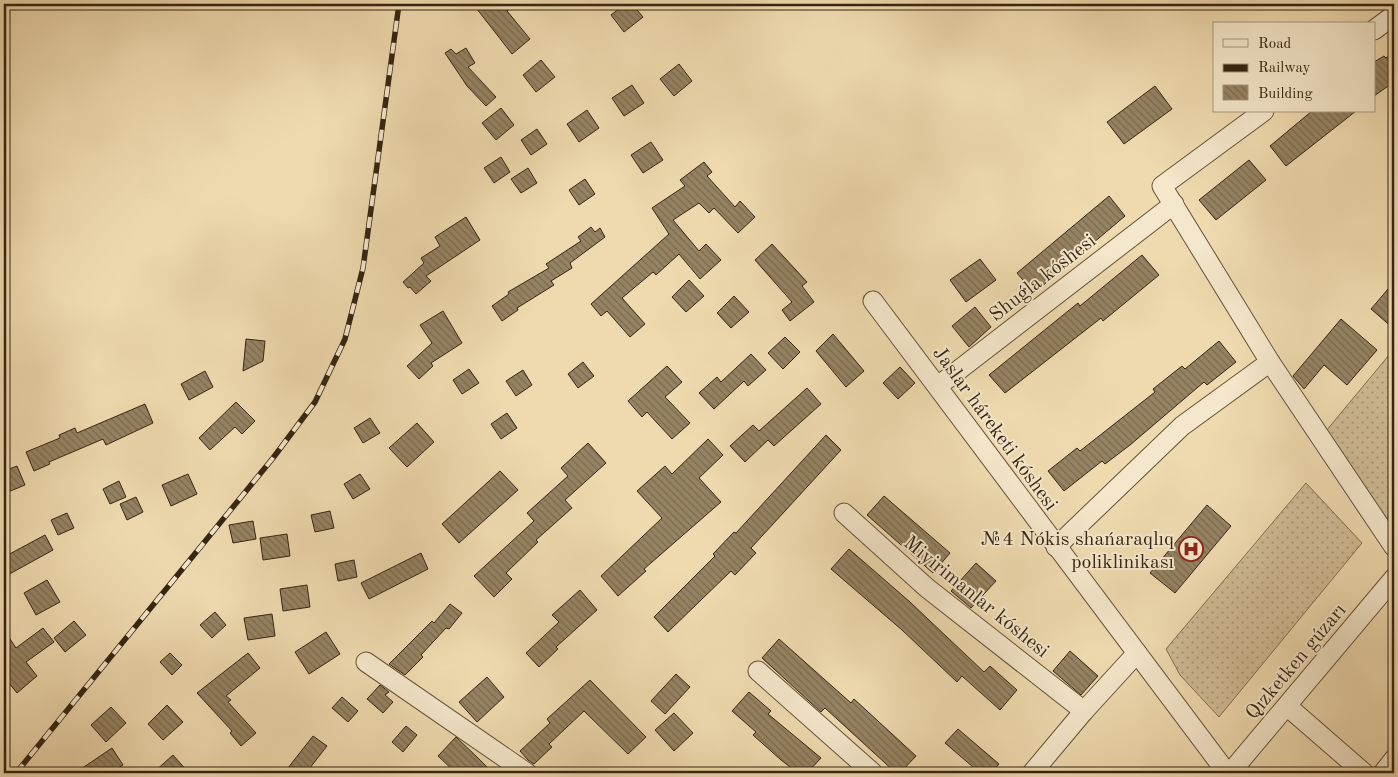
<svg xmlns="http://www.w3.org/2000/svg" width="1398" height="777" viewBox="0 0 1398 777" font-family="'Old Standard TT',serif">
<defs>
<pattern id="grass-dots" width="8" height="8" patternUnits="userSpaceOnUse" patternTransform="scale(1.25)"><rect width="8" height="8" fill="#cfbb94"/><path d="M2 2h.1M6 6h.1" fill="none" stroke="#a99877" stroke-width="1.8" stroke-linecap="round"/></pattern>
<pattern id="building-back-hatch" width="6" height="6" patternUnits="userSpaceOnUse" patternTransform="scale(1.25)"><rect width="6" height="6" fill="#968363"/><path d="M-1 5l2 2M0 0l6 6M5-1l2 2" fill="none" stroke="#7b6b50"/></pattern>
</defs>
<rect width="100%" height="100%" fill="#efdaaf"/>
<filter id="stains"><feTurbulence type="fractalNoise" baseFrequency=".004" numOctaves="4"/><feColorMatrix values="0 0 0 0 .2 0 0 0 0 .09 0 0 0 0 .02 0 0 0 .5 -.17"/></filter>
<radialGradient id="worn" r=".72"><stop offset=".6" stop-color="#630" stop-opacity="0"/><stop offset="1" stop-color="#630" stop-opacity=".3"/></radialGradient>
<g fill="url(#grass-dots)" stroke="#827052">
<path d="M1394,349V512L1389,518H1382L1326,431Z"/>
<path d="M1306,483L1362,543L1219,717L1180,675L1166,649Z"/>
</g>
<g fill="url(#building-back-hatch)" stroke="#352511">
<path d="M473,4H516L507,11L530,39L512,54Z"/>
<path d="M625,4H632L643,17L624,32L611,15Z"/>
<path d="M466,48L475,63L468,67L496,97L486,106L467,86L445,53L451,49L456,54Z"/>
<path d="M1394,51V82L1374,96V62L1384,56L1386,58Z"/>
<path d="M541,60L555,77L536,92L523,75Z"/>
<path d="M679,64L692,81L674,96L660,79Z"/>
<path d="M632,85L644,103L624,116L612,98Z"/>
<path d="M1155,86L1172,109L1124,144L1107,122Z"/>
<path d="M501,108L514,125L496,140L482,123Z"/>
<path d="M587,110L599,128L579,142L567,124Z"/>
<path d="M1312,111H1356L1286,166L1270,146Z"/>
<path d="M537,129L547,144L531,155L521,140Z"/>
<path d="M651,142L663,160L643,173L631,155Z"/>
<path d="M501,157L510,172L494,183L484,168Z"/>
<path d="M1249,160L1266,180L1216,220L1199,200Z"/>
<path d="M704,162L712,172L707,176L735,207L740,201L755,217L738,233L714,208L709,213L699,203L673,220L699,251L706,244L721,260L700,279L679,254L656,275L653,272L622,298L645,324L630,337L607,311L601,316L591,304L669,234L652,208L685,186L680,180Z"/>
<path d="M528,168L537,183L521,193L511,179Z"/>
<path d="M585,179L595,194L579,205L569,190Z"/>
<path d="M1109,196L1125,216L1034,293L1017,273Z"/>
<path d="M466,217L480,240L426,276L431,281L416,294L410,287L408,288L403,282L424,263L421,258L440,246L435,237Z"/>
<path d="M591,227L595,232L600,228L605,237L570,263L572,268L551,281L554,285L517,308L518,310L502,321L492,306L509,294L508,292L549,268L546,264L581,241L578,237Z"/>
<path d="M772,244L807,282L802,286L814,302L790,321L782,310L792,302L755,260Z"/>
<path d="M1142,255L1159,275L1103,321L1101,318L1005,393L989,375L1078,303L1080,306Z"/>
<path d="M980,259L996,280L966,302L950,280Z"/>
<path d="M689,280L704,296L686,312L672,297Z"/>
<path d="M1394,282V329L1371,309Z"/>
<path d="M734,296L749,312L731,328L717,313Z"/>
<path d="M975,307L991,327L969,347L952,326Z"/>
<path d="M443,311L462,343L431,363L433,366L419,379L407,366L432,343L420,325Z"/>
<path d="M1341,319L1377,350L1347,385L1324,365L1304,389L1293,376Z"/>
<path d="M833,334L864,371L846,387L816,351Z"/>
<path d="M785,337L800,352L783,369L768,353Z"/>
<path d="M246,339L265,341L263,361L243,371Z"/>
<path d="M1219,341L1236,362L1207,385L1204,382L1130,445L1105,464L1102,461L1064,491L1048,471L1077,448L1080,451L1155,392L1153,389L1182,366L1185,369Z"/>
<path d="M751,354L766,370L748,386L744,381L714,409L699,393L717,377L721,382Z"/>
<path d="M583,362L594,376L578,388L568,374Z"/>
<path d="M667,366L682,382L665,397L690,423L672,439L647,412L642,417L628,401Z"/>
<path d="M900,367L915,383L898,399L883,383Z"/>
<path d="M469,369L479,383L462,394L453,380Z"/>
<path d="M523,370L532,385L516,396L506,381Z"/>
<path d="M205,371L213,387L189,400L181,384Z"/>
<path d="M807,388L821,404L774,446L768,440L745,462L730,446L753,425L759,431Z"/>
<path d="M236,402L255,421L242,434L235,427L210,450L199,438Z"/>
<path d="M145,404L153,423L106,445L103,439L49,462L50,464L34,471L26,452L60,438L59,435L75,428L77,433Z"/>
<path d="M507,413L517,428L501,439L491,424Z"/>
<path d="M370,418L380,433L363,443L354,428Z"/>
<path d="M417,423L434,442L407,467L389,448Z"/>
<path d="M826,435L841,450L751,548L756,553L735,575L731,571L668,632L654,617L715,556L713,554L734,532L736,533Z"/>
<path d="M708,439L723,455L699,478L721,502L644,569L646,571L618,596L601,576L662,518L637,491L665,466L672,474Z"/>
<path d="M588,443L606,463L565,500L572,508L536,540L538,542L506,573L512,579L494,597L474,576L534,521L527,513L568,476L561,468Z"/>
<path d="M17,466L25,485L8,492L4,481V471Z"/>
<path d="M500,471L518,490L459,543L442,524Z"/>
<path d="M188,474L197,494L171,506L162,485Z"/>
<path d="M360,474L370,489L353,499L344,484Z"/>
<path d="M119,481L126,497L110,504L103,489Z"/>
<path d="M884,496L950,553L933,573L867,515Z"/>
<path d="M136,497L143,512L127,520L120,504Z"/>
<path d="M1207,505L1231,526L1175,593L1150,573Z"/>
<path d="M330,511L334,528L315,532L311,515Z"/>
<path d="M67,513L74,528L58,535L51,520Z"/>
<path d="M253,521L256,539L233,543L229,525Z"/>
<path d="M287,534L290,556L263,560L260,538Z"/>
<path d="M45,535L53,550L4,577V557Z"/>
<path d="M849,549L910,602L984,672L990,666L1017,690L1000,710L962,676L957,682L902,630L831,569Z"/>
<path d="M421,553L428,569L369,599L361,583Z"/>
<path d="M354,560L357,577L338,581L335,564Z"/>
<path d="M976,563L996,581L971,608L951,591Z"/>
<path d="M47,580L60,602L36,615L24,593Z"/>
<path d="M307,585L310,607L283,611L280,589Z"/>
<path d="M580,590L597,610L556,647L558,649L539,667L526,653L559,622L552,615Z"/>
<path d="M450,604L462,613L449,629L446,628L421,655L423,657L405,675L389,664L432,621L434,623Z"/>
<path d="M215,612L226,625L212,638L200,625Z"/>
<path d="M272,614L275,636L248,640L244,618Z"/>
<path d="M74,621L86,635L65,652L54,638Z"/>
<path d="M43,628L54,642L26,662L37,676L17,693L4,677V630L16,648Z"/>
<path d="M326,632L340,654L309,674L295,652Z"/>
<path d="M779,639L851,703L854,699L916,756L900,773H896L825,708L821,712L762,658Z"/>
<path d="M1070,651L1098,676L1081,695L1053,671Z"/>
<path d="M170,653L182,665L172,675L160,662Z"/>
<path d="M248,653L260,668L226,696L231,700L228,702L256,733L241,746L230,733L232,731L197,693Z"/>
<path d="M676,674L690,687L665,714L651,701Z"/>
<path d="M487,677L504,697L477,722L459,702Z"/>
<path d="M590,680L646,737L628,754L584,711L549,744L552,747L534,764L528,760L520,751L550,723L547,719Z"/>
<path d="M380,685L389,692L385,695L393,702L383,713L367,699Z"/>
<path d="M749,692L771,711L768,714L821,758L807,773H798L781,760L753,735L756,732L732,711Z"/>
<path d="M342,697L358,711L348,722L332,708Z"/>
<path d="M167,705L183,722L163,740L148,724Z"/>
<path d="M111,707L126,723L106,742L91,725Z"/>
<path d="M674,713L693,733L674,751L655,730Z"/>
<path d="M406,726L417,735L403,752L392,742Z"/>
<path d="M958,729L999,764L991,773H980L945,743Z"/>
<path d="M313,736L327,746L306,773H284Z"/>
<path d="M456,737L477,757L493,773H456L438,756Z"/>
<path d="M112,748L123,765L110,773H75Z"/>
<path d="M173,755L189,773H153Z"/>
</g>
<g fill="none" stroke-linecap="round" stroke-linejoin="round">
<defs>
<g id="minor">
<path d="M1374,30L1394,15"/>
<path d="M1264,111L1162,186L1270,362L1394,547"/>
<path d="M873,301L1227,773"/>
<path d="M938,386L1174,204"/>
<path d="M844,513L927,588L1084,711"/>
<path d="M1056,547L1182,426L1270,362"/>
<path d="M366,662L527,773"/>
<path d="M758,671L873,773"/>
<path d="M1287,706L1364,773"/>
<path d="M1032,773L1084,711L1137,653"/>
<path d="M1230,773L1394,578"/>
<path d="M1383,773L1394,759"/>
</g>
</defs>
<use href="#minor" stroke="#645238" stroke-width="21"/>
<use href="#minor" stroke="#f5e7cb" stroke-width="19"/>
<defs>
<path id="rail" d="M16,773L273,458L315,402L345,339L363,268L399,4"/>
</defs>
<use href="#rail" stroke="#352511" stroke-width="5.5"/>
<use href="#rail" stroke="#f5e7cb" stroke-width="4" stroke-dasharray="11" stroke-linecap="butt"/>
</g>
<defs>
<symbol id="hospital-ring" viewBox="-11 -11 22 22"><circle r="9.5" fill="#f5e7cb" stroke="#8f2418" stroke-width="1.5"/><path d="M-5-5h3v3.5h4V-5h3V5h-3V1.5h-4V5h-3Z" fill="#8f2418"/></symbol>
</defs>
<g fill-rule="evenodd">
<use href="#hospital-ring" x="1177" y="535" width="28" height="28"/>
</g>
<g text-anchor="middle" stroke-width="4" stroke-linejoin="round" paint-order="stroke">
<g font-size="20" fill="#352511" stroke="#f5e7cb">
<text transform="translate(1042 277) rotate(-38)" y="7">Shuǵla kóshesi</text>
<text transform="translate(996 428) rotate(54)" y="7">Jaslar háreketi kóshesi</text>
<text transform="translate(977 596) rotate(39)" y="7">Miyirimanlar kóshesi</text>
<text transform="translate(1295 661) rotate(-50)" y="7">Qızketken gúzarı</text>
</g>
<g font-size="20" fill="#352511" stroke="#f5e7cb" text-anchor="end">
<text x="1174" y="545">№4 Nókis shańaraqlıq<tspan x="1174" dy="23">poliklinikası</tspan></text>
</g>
</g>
<rect width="1398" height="777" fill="none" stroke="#efdaaf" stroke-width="20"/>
<rect x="5" y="5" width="1388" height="767" fill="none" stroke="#352511" stroke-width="2.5"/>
<rect x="10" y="10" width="1378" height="757" fill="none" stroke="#352511"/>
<rect x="1213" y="22" width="162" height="90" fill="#f5e7cb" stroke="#a89981"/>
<rect x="1223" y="39" width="25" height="8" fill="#f5e7cb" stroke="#a89981"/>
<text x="1258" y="48" font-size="15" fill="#352511">Road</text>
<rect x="1223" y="64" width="25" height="8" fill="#352511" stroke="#a89981"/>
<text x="1258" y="72" font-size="15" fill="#352511">Railway</text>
<rect x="1223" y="85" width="25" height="15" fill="url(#building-back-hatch)" stroke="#a89981"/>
<text x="1258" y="98" font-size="15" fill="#352511">Building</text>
<rect width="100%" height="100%" filter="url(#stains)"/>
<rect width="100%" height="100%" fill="url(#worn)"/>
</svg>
